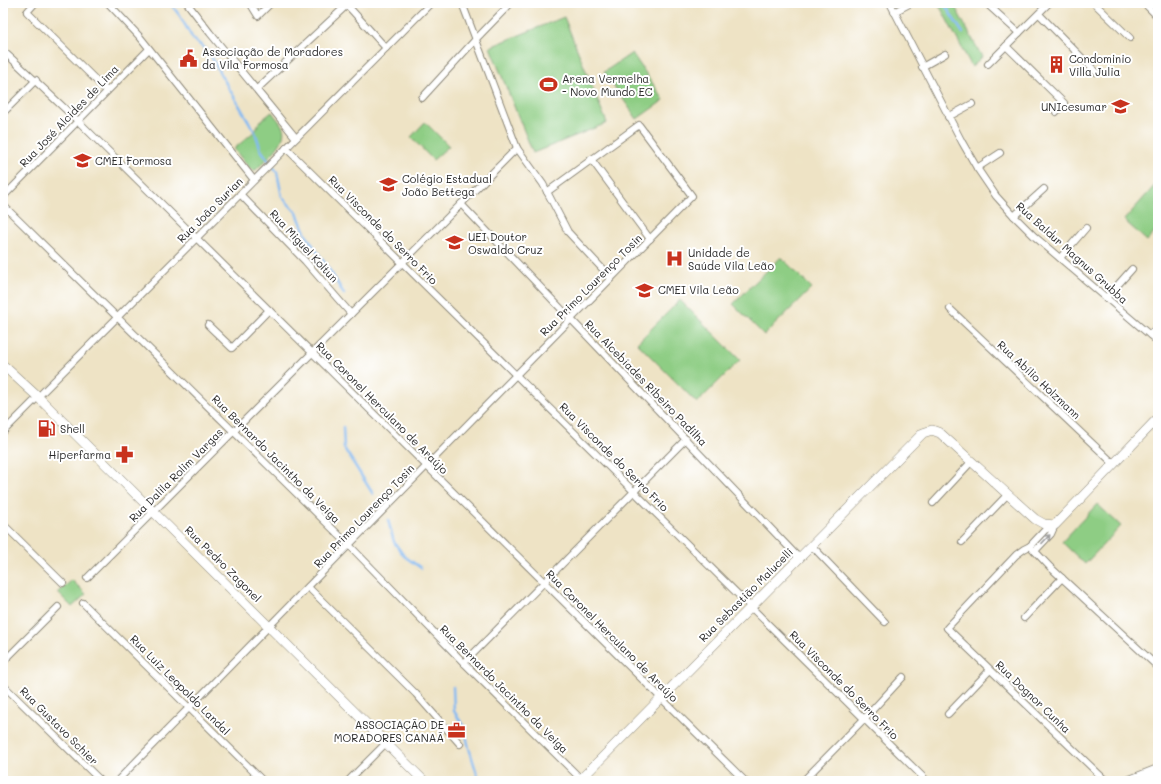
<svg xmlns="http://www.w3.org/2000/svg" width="1161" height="784" viewBox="0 0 1161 784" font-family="Mali,sans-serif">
<rect width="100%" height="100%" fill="#fff"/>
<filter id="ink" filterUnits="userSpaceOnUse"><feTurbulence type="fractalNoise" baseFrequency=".025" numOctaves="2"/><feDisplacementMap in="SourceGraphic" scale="8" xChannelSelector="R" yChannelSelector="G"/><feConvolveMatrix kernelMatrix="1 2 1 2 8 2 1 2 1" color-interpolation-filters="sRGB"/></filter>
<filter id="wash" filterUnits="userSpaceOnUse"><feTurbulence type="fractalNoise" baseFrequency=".012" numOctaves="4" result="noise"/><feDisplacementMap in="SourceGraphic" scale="16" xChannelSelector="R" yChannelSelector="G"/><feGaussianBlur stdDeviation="0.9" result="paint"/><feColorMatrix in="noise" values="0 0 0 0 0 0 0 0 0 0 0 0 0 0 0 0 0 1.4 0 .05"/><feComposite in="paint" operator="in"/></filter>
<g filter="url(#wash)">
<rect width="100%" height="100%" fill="#eee3c5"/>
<g fill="#8ecd84" stroke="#5c7c58">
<path d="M938,3H953L982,57L972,67Z"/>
<path d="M564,17L607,123L533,153L490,47Z"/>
<path d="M632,53L664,100L637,119L604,72Z"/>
<path d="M272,112C275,117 281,122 283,128C288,143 265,160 256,170H252L250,169L234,149L256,130L259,122Z"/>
<path d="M425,122L449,146L433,160L411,137Z"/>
<path d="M1158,182V229L1147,241L1124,220Z"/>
<path d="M781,257L812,288L764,335L733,304Z"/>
<path d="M680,300L740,360L697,403L637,343Z"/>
<path d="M1097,504L1121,526L1085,564L1062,542Z"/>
<path d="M72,580L86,594L72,607L58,593Z"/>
</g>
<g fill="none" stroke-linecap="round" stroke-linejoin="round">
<g stroke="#82baf3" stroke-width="2.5">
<path d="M170,3L180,16L193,39L209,52L221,75L255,132L261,150L277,172L282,197L297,213L306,235L332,274L344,294"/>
<path d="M944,3L953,18L963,33"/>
<path d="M343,427L344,448L373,494"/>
<path d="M388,520L394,542L404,556L421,568"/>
<path d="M453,687L454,711L464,727L469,748L477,774L482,781"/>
</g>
</g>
</g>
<g filter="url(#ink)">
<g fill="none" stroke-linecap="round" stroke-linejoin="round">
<defs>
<g id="street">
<path d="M35,3L27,12L107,91"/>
<path d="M108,3L140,37L254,180"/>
<path d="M187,3L210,33L296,138"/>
<path d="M250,3L258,16L271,3"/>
<path d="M462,3L517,148L543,184L568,232L611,278"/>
<path d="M890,3L962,142L977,168L996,196L1014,216L1034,236L1158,342"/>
<path d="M986,3L1019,33"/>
<path d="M1094,3L1130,38"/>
<path d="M1144,3L1158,17"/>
<path d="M347,5L386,48"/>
<path d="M894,12L911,3"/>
<path d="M1039,14L1096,72"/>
<path d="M1006,46L1064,103L1056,112"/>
<path d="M3,51L12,59L78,121L745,781"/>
<path d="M988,64L1049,3"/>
<path d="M922,67L945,54"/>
<path d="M257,89L349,3"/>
<path d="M422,98L476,39L511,3"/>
<path d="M3,113L36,80"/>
<path d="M948,117L972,104"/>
<path d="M286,148L927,781"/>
<path d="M591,159L650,239"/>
<path d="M977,168L1000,153"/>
<path d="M240,194L305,261L351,314"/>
<path d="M3,197L149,49"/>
<path d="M461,204L799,558"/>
<path d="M3,205L349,545L464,663L583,781"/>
<path d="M1014,216L1044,189"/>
<path d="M1060,258L1086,228"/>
<path d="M1106,298L1132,269"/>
<path d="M950,309L1114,464"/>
<path d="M208,325L232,348L269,310"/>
<path d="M1150,335L1158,326"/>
<path d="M3,432L431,3"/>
<path d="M933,503L972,461"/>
<path d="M3,524L63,583"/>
<path d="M1054,526L1045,530L1030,546L1024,549L1016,555L947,628L1106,781"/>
<path d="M962,542L1008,494"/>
<path d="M812,546L885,622"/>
<path d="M1030,546L1050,567L1158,667"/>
<path d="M1035,551L1051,534L1055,525"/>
<path d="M87,578L517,148"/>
<path d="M308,587L416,694L460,744"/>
<path d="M83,603L263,781"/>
<path d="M1024,618L1062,578"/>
<path d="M3,662L58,607"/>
<path d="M464,663L686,439"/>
<path d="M3,685L101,781"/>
<path d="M948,714L990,670"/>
<path d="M117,781L692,196L639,125L547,192"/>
<path d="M348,781L386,743"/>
<path d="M803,781L864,719L903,677"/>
</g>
<g id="secondary">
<path d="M3,365L38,397L424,781"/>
<path d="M579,781L923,433L932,430L940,433L1035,519L1044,524L1055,525L1158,418"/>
</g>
<path id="primary" d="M1130,781L1158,770"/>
</defs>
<use href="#street" stroke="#8c8778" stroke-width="8"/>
<use href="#secondary" stroke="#8c8778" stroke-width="10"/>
<use href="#primary" stroke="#8c8778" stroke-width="12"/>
<use href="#street" stroke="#fff" stroke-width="6"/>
<use href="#secondary" stroke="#fff" stroke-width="9"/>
<use href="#primary" stroke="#fff" stroke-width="10"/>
</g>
<defs><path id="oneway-shaft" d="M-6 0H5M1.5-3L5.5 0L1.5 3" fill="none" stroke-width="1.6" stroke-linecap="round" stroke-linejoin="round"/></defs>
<use stroke="#a0a0a0" href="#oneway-shaft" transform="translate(1046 539) rotate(-47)"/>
</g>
<defs>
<symbol id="civic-bare" viewBox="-9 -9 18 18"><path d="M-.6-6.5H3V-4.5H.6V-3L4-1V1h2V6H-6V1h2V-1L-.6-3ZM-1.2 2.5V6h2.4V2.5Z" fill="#c8321e" stroke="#fff" stroke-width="2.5" paint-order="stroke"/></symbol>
<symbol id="building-bare" viewBox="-9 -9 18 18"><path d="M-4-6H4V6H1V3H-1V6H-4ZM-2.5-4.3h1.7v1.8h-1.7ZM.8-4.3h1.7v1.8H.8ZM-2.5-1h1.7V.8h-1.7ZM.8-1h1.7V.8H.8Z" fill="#c8321e" stroke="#fff" stroke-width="2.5" paint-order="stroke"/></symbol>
<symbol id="stadium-bare" viewBox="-9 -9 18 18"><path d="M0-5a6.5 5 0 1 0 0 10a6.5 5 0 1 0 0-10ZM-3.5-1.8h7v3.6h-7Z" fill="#c8321e" stroke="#fff" stroke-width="2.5" paint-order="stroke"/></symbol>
<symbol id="school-bare" viewBox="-9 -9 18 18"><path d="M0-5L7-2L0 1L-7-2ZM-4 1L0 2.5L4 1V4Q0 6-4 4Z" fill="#c8321e" stroke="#fff" stroke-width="2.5" paint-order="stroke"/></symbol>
<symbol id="hospital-bare" viewBox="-9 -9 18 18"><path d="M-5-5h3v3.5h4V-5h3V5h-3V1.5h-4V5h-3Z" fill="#c8321e" stroke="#fff" stroke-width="2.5" paint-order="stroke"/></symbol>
<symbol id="fuel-bare" viewBox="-9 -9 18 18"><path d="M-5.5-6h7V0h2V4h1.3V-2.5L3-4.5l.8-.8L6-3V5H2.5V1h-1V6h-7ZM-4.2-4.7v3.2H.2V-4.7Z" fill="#c8321e" stroke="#fff" stroke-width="2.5" paint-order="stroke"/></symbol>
<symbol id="pharmacy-bare" viewBox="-9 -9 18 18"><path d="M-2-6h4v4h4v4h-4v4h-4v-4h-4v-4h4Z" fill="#c8321e" stroke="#fff" stroke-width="2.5" paint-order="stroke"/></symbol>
<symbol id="office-bare" viewBox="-9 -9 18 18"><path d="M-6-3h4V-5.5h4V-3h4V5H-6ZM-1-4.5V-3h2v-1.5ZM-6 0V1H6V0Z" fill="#c8321e" stroke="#fff" stroke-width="2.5" paint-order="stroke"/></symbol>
</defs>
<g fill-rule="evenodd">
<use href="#civic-bare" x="176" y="46" width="25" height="25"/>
<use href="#building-bare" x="1044" y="52" width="25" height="25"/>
<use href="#stadium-bare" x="536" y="72" width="25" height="25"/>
<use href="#school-bare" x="1108" y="94" width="25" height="25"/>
<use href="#school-bare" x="70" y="148" width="25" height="25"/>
<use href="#school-bare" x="376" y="172" width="25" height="25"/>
<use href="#school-bare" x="442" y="230" width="25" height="25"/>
<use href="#hospital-bare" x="662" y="246" width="25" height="25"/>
<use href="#school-bare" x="632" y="278" width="25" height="25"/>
<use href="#fuel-bare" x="34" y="416" width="25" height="25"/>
<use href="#pharmacy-bare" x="112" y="442" width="25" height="25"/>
<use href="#office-bare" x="444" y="718" width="25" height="25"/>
</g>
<g text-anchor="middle" stroke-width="4" stroke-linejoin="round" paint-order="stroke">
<g font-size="11" fill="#2b2b2b" stroke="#fff" text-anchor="start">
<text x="202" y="56">Associação de Moradores<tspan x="202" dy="13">da Vila Formosa</tspan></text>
<text x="1069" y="63">Condominio<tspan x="1069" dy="13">Villa Julia</tspan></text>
<text x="562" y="83">Arena Vermelha<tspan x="562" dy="13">- Novo Mundo EC</tspan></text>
<text x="1107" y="111" text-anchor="end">UNIcesumar</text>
<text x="95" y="165">CMEI Formosa</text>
<text x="402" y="183">Colégio Estadual<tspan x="402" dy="13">João Bettega</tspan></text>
<text x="468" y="241">UEI Doutor<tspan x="468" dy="13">Oswaldo Cruz</tspan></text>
<text x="688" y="257">Unidade de<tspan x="688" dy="13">Saúde Vila Leão</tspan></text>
<text x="658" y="294">CMEI Vila Leão</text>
<text x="60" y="433">Shell</text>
<text x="111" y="459" text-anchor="end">Hiperfarma</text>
<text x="444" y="729" text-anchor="end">ASSOCIAÇÃO DE<tspan x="444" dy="13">MORADORES CANAÃ</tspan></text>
</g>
<g font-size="11" fill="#2b2b2b" stroke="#fff">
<text transform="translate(69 116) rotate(-46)" y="4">Rua José Alcides de Lima</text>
<text transform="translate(210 210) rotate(-45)" y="4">Rua João Surian</text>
<text transform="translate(383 230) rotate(45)" y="4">Rua Visconde do Serro Frio</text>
<text transform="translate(304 246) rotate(47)" y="4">Rua Miguel Koltun</text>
<text transform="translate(1072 253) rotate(42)" y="4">Rua Baldur Magnus Grubba</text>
<text transform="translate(591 285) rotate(-45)" y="4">Rua Primo Lourenço Tosin</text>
<text transform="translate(1039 380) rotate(43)" y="4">Rua Abílio Holzmann</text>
<text transform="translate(646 383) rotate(46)" y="4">Rua Alcebíades Ribeiro Padilha</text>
<text transform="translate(382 408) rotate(45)" y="4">Rua Coronel Herculano de Araújo</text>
<text transform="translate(614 457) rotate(45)" y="4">Rua Visconde do Serro Frio</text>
<text transform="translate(276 459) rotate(45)" y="4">Rua Bernardo Jacintho da Veiga</text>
<text transform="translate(176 475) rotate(-45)" y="4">Rua Dalila Rolim Vargas</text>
<text transform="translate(364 516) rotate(-46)" y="4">Rua Primo Lourenço Tosin</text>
<text transform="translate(223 564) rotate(45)" y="4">Rua Pedro Zagonel</text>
<text transform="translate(746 595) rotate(-45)" y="4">Rua Sebastião Malucelli</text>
<text transform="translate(612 636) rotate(45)" y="4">Rua Coronel Herculano de Araújo</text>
<text transform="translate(180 685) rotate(45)" y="4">Rua Luiz Leopoldo Landal</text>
<text transform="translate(844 685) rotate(45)" y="4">Rua Visconde do Serro Frio</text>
<text transform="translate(504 689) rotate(45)" y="4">Rua Bernardo Jacintho da Veiga</text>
<text transform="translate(1033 697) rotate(44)" y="4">Rua Dognor Cunha</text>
<text transform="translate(59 726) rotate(45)" y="4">Rua Gustavo Schier</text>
</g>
</g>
<rect width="1161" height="784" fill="none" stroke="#fff" stroke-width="16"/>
</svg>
